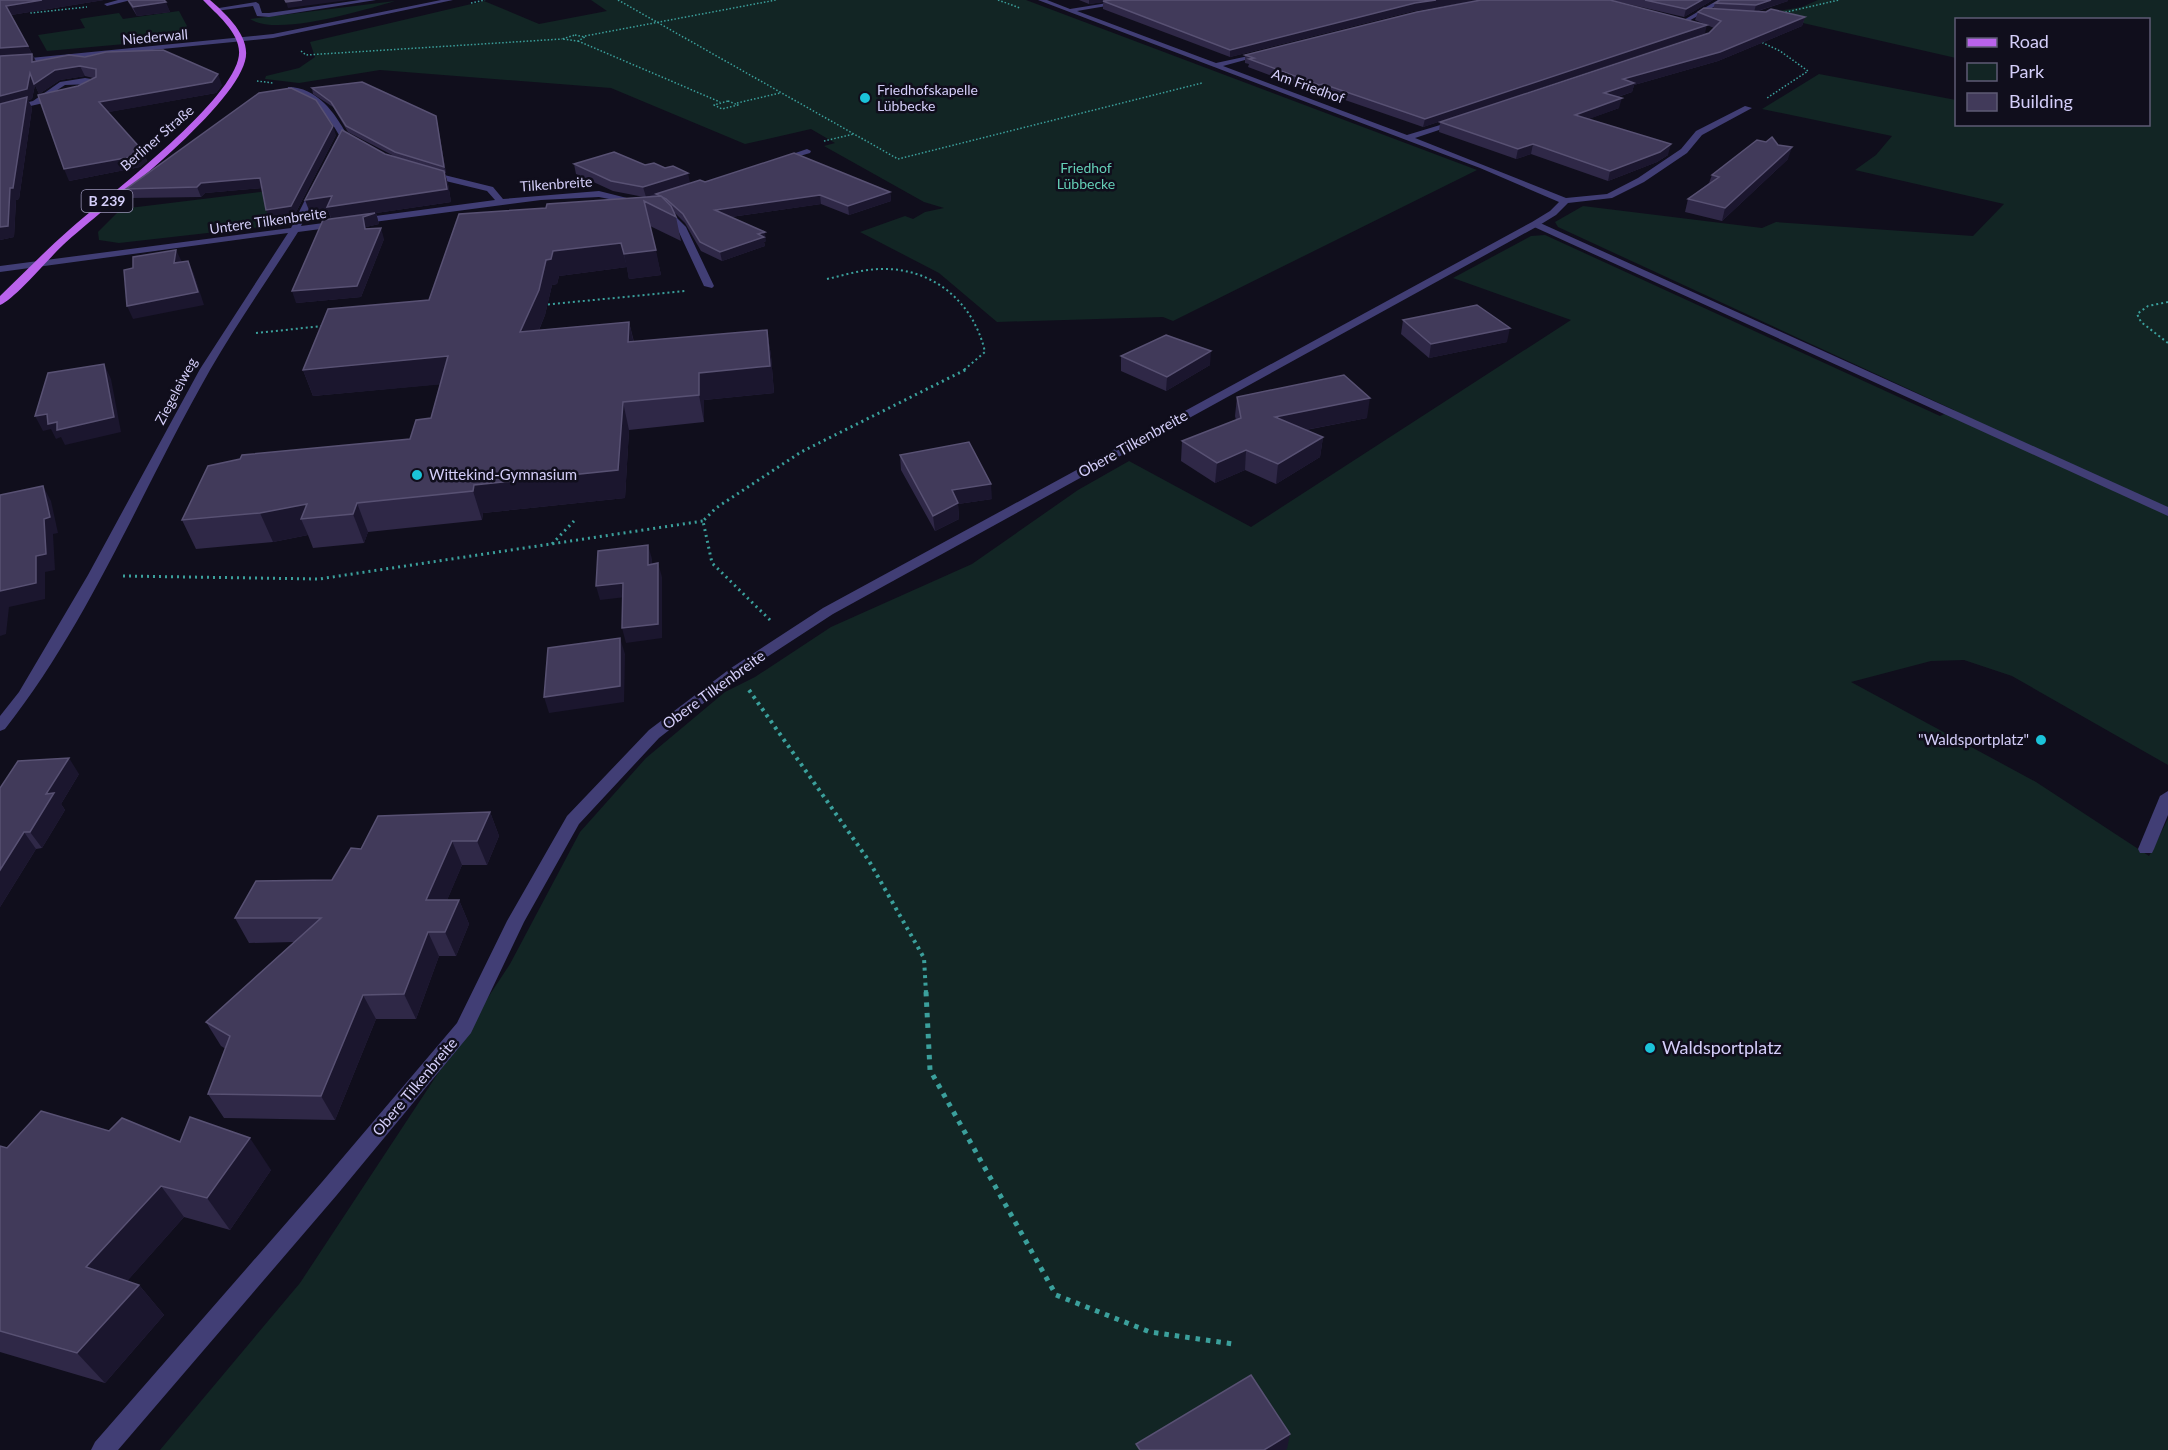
<svg xmlns="http://www.w3.org/2000/svg" width="2168" height="1450" viewBox="0 0 2168 1450" font-family="Lato,sans-serif">
<rect width="100%" height="100%" fill="#100e1c"/>
<g fill="#122524">
<path d="M591,0H1026L1477,170L1173,321L1163,317L997,322L939,273L860,232L905,216L913,219L925,212L944,208L924,202L824,146L835,143L811,129L745,144L611,88L380,70L299,83L265,79L266,76L299,68L315,57L310,42L484,1L539,24L607,11Z"/>
<path d="M1818,0H2168V765L2012,676L1964,660L1931,661L1851,682L2036,782L2149,856L2168,819V1450H160L300,1283L510,964L580,832L646,758L725,692L755,677L831,627L972,564L1078,490L1129,461L1251,527L1571,320L1453,278L1531,236L1545,235L1940,416L1954,410L1558,227L1555,222L1583,206L1762,228L1776,222L1973,236L2004,204L1855,170L1876,155L1892,136L1762,109L1819,74L1956,100V124H2148V20H1956V58L1781,18L1772,12L1802,7Z"/>
<path d="M395,1C364,10 277,37 250,19Z"/>
<path d="M179,11L187,26L184,34L147,42L47,51L38,35L85,28L80,19L85,18L119,13L123,19Z"/>
<path d="M308,186C300,205 297,217 278,225L119,243L99,240L98,232L121,209Z"/>
</g>
<g fill="none" stroke-linecap="round" stroke-linejoin="round">
<g stroke="#3ba09c" stroke-width="1.5" stroke-dasharray="1.5 2" stroke-linecap="butt">
<path d="M24,0L31,13L87,7"/>
<path d="M618,0L898,159L1202,83"/>
<path d="M998,0L1020,8"/>
<path d="M471,3L485,0"/>
<path d="M1782,13L1839,0"/>
<path d="M575,35L585,37L578,41L562,39Z"/>
<path d="M585,36L776,0"/>
<path d="M578,41L720,102"/>
<path d="M1759,41L1780,51L1808,71L1767,98"/>
<path d="M301,51L306,55L562,39"/>
<path d="M257,81L273,83"/>
<path d="M728,101L738,105L722,109L714,105Z"/>
<path d="M737,103L780,93"/>
<path d="M824,141L854,134"/>
</g>
<g stroke="#3ba09c" stroke-width="2" stroke-dasharray="2 3" stroke-linecap="butt">
<path d="M827,279C845,275 863,269 882,269C934,268 974,303 985,352L964,370"/>
<path d="M2168,302L2148,306L2137,314L2141,322L2168,343"/>
<path d="M543,305L685,291"/>
<path d="M256,333L323,326"/>
</g>
<g stroke="#3ba09c" stroke-width="3" stroke-dasharray="2 4" stroke-linecap="butt">
<path d="M552,544L574,521"/>
<path d="M123,576L319,579L703,521"/>
<path d="M770,620L712,563L703,521L716,508L801,452L967,369"/>
</g>
<path stroke="#3ba09c" stroke-width="4" stroke-dasharray="3 4.5" stroke-linecap="butt" d="M749,690L869,861L924,958L926,993"/>
<path stroke="#3ba09c" stroke-width="5" stroke-dasharray="4.5 6" stroke-linecap="butt" d="M926,992L930,1070L1056,1295L1150,1332L1233,1344"/>
<g fill="#413e75" fill-rule="evenodd">
<path d="M118,0H131L107,6L104,4Z"/>
<path d="M360,0H376L269,17L257,16L253,6L216,11L213,9L256,2L259,4L262,13H269Z"/>
<path d="M807,149L811,151L810,153L779,162L775,160Z"/>
<path d="M1532,222H1538L2168,507V516L1532,226Z"/>
<path d="M2168,791V815L2154,849L2152,853H2140L2138,849L2160,796Z"/>
</g>
<g fill="#413e75" fill-rule="evenodd">
<path d="M441,0H453L273,38L0,65V61L273,34Z"/>
<path d="M1038,0H1047L1070,9L1126,0H1142L1077,11L1216,63L1267,52V54L1223,66L1407,135L1460,119V123L1415,138L1566,198L1607,194L1638,178L1681,149L1696,131L1745,106L1752,108L1702,135L1687,153L1644,182L1612,198L1568,203L1556,215L1538,226L833,614L741,674L659,738L579,824L524,922L471,1033L336,1196L118,1450H91L95,1442L322,1182L457,1023L507,921L567,816L649,730L731,668L823,608L1532,222L1550,211L1559,202L1480,168Z"/>
<path d="M1718,0H1726L1687,22L1682,21Z"/>
<path d="M85,78L98,80L99,85L87,91L83,89L91,84L65,85L45,98L58,95L61,99L0,113V109L33,101L60,82Z"/>
<path d="M288,87C317,87 335,113 347,135L339,150L332,148L339,135C326,111 314,101 288,91Z"/>
<path d="M428,171L493,187L503,199L599,191L643,202L639,205L599,197L541,200L298,232C269,278 237,323 210,370C142,489 90,621 5,729L0,731V716L19,692L88,575L200,369L288,233L0,272V266L291,228L311,188L315,185L319,188L301,226L495,200L487,191L425,176V172Z"/>
<path d="M662,209H668L686,227L714,286L712,288L704,286L677,228L662,213Z"/>
</g>
<path fill="#ba63ec" fill-rule="evenodd" d="M203,0H210C225,13 252,37 245,61C231,112 106,206 63,245C49,258 14,300 0,305V296C23,274 45,251 69,230C108,196 226,106 238,60C245,36 217,15 203,0Z"/>
</g>
<g fill="#2f2847">
<path d="M0,0H104L11,15L36,61L69,55L222,85L216,93L108,112L142,150L147,161L140,167L69,181L78,86L93,78L85,76L60,80L39,94L35,85L32,99L28,100L32,108L19,199L16,200L14,237L0,240Z"/>
<path d="M127,0H164L170,12L137,16Z"/>
<path d="M1079,0H1479L1414,11L1230,57L1103,9V2L1089,4Z"/>
<path d="M1611,0H1713L1684,17Z"/>
<path d="M1788,1L1755,12L1805,17L1802,26L1718,61L1634,85L1632,92L1618,97L1619,108L1588,119L1668,155L1657,162L1608,181L1531,154L1516,159L1439,132L1440,122L1709,33L1714,28L1695,20L1698,12L1713,9L1715,3Z"/>
<path d="M1705,33L1423,127L1322,92L1318,93L1248,67L1249,64L1245,63V55Z"/>
<path d="M312,88L437,121L446,173H445L448,184L451,202L376,213L379,224L366,227V229L384,239L361,297L296,303L331,219L328,210L310,213L385,154L394,156L348,132L333,107L313,94Z"/>
<path d="M336,135L294,216L270,220L262,188L205,193L201,197L130,198L126,189Z"/>
<path d="M1788,159L1722,221L1685,212L1688,199L1709,183L1712,175Z"/>
<path d="M574,164L645,165L690,183L705,182L890,192L891,201L849,215L821,204L731,217L766,241L764,242L765,246L722,261L701,251L685,223L675,213L676,217L681,241L650,226L661,275L629,279L627,267L559,276L557,284L552,285L545,315L539,330L629,322L634,342L767,330L771,356L774,393L704,400V422L629,430L625,498L483,513L482,520L368,532L364,543L313,548L308,535L273,542L196,549L182,520L410,439L431,418L440,384L313,396L303,370L429,300L546,208L644,197L613,191L576,174Z"/>
<path d="M1403,320L1507,342L1429,358L1401,334Z"/>
<path d="M1121,356L1210,365L1166,391L1121,371Z"/>
<path d="M1237,397L1367,418L1306,430L1323,437L1320,457L1276,484L1245,470L1215,483L1181,461L1182,441L1236,420L1235,416Z"/>
<path d="M900,455L992,499L958,504L959,519L935,531L901,470Z"/>
<path d="M79,774L61,804L65,810L42,848L36,849L0,907V788Z"/>
<path d="M490,812L499,836L487,865H462L447,900H459L469,924L456,956H439L416,1019H376L335,1120L224,1118L208,1094L226,1049L221,1046L206,1022L294,942L249,943L235,918L332,880L361,849Z"/>
<path d="M109,1131L180,1142L271,1170L230,1230L184,1217L127,1281L139,1285L164,1315L105,1383L0,1352V1146L7,1148Z"/>
</g>
<g fill="#1b162e">
<path d="M42,0H104L11,15L6,6Z"/>
<path d="M302,0H349L288,8L286,2Z"/>
<path d="M1089,0H1122L1089,4Z"/>
<path d="M1436,0H1479L1414,11L1230,57V50L1415,3Z"/>
<path d="M1702,0H1713L1684,17L1686,9Z"/>
<path d="M1771,0H1788V1L1754,12L1756,5Z"/>
<path d="M166,2L170,12L137,16L133,7Z"/>
<path d="M1805,17L1802,26L1718,61L1634,85L1632,92L1602,102L1604,93L1623,79Z"/>
<path d="M1707,25L1705,33L1423,127L1425,119Z"/>
<path d="M28,46L37,64L0,59V48Z"/>
<path d="M80,66L85,76L60,80L39,94L35,85L32,99L28,100L32,108L19,199L16,200L14,237L0,240V227L10,188L0,108V96L30,73Z"/>
<path d="M218,74L222,85L216,93L104,113L99,102Z"/>
<path d="M1323,84L1322,92L1318,93L1319,85Z"/>
<path d="M1622,98L1619,108L1573,125L1575,115Z"/>
<path d="M436,116L437,121L446,173L444,167Z"/>
<path d="M333,126L336,135L294,216L270,220L266,210Z"/>
<path d="M1533,144L1531,154L1516,159L1518,149Z"/>
<path d="M1671,144L1668,155L1657,162L1608,181L1610,171Z"/>
<path d="M1792,147L1788,159L1722,221L1725,208Z"/>
<path d="M142,150L147,161L140,167L69,181L64,169Z"/>
<path d="M444,171L448,184L451,202L376,213L379,224L366,227L368,240L332,220L328,210L310,213L305,200Z"/>
<path d="M688,173L690,183L646,197L643,187Z"/>
<path d="M260,178L263,188L205,193L201,197L197,187L201,183Z"/>
<path d="M890,192L891,201L849,215L848,206Z"/>
<path d="M820,195L821,204L716,219L715,210Z"/>
<path d="M381,228L384,239L361,297L296,303L292,291Z"/>
<path d="M765,232L766,241L764,242L765,246L722,261L720,252Z"/>
<path d="M621,243L627,267L559,276L557,284L552,285L545,315L527,358L520,332L546,260L553,251Z"/>
<path d="M176,250L182,262L174,263Z"/>
<path d="M656,250L661,275L629,279L624,254Z"/>
<path d="M188,261L194,274L204,305L133,319L127,306Z"/>
<path d="M629,322L635,348L628,342Z"/>
<path d="M1510,328L1507,342L1429,358L1431,344Z"/>
<path d="M767,330L771,356L774,393L704,400V422L699,395V373Z"/>
<path d="M1211,351L1210,365L1166,391L1167,377Z"/>
<path d="M448,356L456,383L313,396L303,370Z"/>
<path d="M104,364L111,379L121,432L65,445L61,437L56,439L51,429L43,431L35,416Z"/>
<path d="M1370,398L1367,418L1273,436L1275,417Z"/>
<path d="M623,402L629,430L625,498L483,513L482,520L473,491L474,485Z"/>
<path d="M1323,437L1320,457L1276,484L1278,464Z"/>
<path d="M1246,450L1245,470L1215,483L1217,463Z"/>
<path d="M991,484L992,499L958,504L959,519L935,531L933,516L952,490Z"/>
<path d="M43,486L51,501L58,533L53,534L55,570L45,572V599L9,607L6,634L0,636V591L36,556Z"/>
<path d="M357,503L368,532L364,543L353,514Z"/>
<path d="M307,504L301,519L308,535L273,542L260,513Z"/>
<path d="M648,545L652,559V579L648,565Z"/>
<path d="M658,563L662,577V638L626,643L622,628Z"/>
<path d="M623,583L626,597L600,600L596,586Z"/>
<path d="M620,638L625,654L624,702L549,713L544,697Z"/>
<path d="M69,758L79,774L61,804L65,810L42,848L30,832L46,794Z"/>
<path d="M490,812L499,836L487,865L477,841Z"/>
<path d="M24,832L36,849L0,907V870Z"/>
<path d="M452,841L462,865L437,924L426,900Z"/>
<path d="M459,900L469,924L456,956L445,932Z"/>
<path d="M428,932L439,956L416,1019L404,994Z"/>
<path d="M363,995L376,1019L335,1120L321,1096Z"/>
<path d="M250,1138L271,1170L230,1230L207,1198Z"/>
<path d="M161,1186L184,1217L113,1297L86,1267Z"/>
<path d="M139,1285L164,1315L105,1383L77,1353Z"/>
<path d="M1290,1434L1287,1449L1285,1450H1264Z"/>
</g>
<g fill="#413a5a" stroke="#585173" stroke-width="1.5">
<path d="M0,0H42L6,6L28,46L0,48Z"/>
<path d="M128,0H164L166,2L133,7Z"/>
<path d="M285,0H302L286,2Z"/>
<path d="M1112,0H1436L1415,3L1230,50L1103,1Z"/>
<path d="M1481,0H1610L1707,25L1425,119L1323,84L1319,85L1249,59L1254,58L1245,55L1417,12Z"/>
<path d="M1645,0H1702L1686,9Z"/>
<path d="M1720,0H1771L1756,5L1715,3Z"/>
<path d="M1704,8L1766,12L1771,9L1805,17L1720,52L1623,79L1634,83L1604,93L1622,98L1575,115L1671,144L1660,152L1610,171L1533,144L1518,149L1440,122L1709,33L1721,21L1698,12Z"/>
<path d="M163,50L218,74L212,82L99,102L142,150L136,156L64,169L38,95L78,86L96,77V69L80,66L55,70L34,84L30,73L27,89L0,96V56L32,54V62L69,55L85,57L106,52Z"/>
<path d="M362,82L436,116L444,167L395,152L346,126L331,102L312,88Z"/>
<path d="M291,88L316,100L333,126L291,206L266,210L260,178L201,183L197,187L126,189L259,93Z"/>
<path d="M27,97L13,188H10L8,226L0,227V104Z"/>
<path d="M342,130L385,154L444,171L447,189L327,207L332,196L305,200Z"/>
<path d="M1772,137L1778,145L1792,147L1725,208L1688,199L1719,177L1712,175L1757,140L1766,142Z"/>
<path d="M614,152L645,165L654,163L665,168L673,166L688,173L643,187L611,181L574,164Z"/>
<path d="M794,153L890,192L848,206L820,195L715,210L765,232L758,234L764,237L720,252L700,242L683,214L666,199L656,194L700,180L705,182Z"/>
<path d="M661,196L671,206L676,217L644,201L656,250L624,254L621,243L553,251L551,259L546,260L539,290L520,332L629,322L628,342L767,330L770,366L699,373V395L623,402L618,470L474,485L473,491L357,503L353,514L301,519L307,504L260,513L182,520L208,466L240,459L242,455L410,439L416,420L431,418L448,356L303,370L328,309L429,300L459,214L546,208L547,204Z"/>
<path d="M375,213L363,217L365,229L381,228L357,286L292,291L323,220Z"/>
<path d="M176,250L174,263L188,261L198,292L127,306L124,270L133,268V257Z"/>
<path d="M1477,305L1510,328L1431,344L1403,320Z"/>
<path d="M1166,335L1211,351L1167,377L1121,356Z"/>
<path d="M104,364L114,417L57,430V422L48,424L47,414L35,416L48,373Z"/>
<path d="M1344,375L1370,398L1275,417L1323,437L1278,464L1246,450L1217,463L1182,441L1241,418L1237,397Z"/>
<path d="M969,442L991,484L952,490L958,503L933,516L900,455Z"/>
<path d="M43,486L50,517L44,519L46,554L36,556V583L0,591V495Z"/>
<path d="M648,545V565L658,563V624L622,628L623,583L596,586L598,551Z"/>
<path d="M620,638V686L544,697L548,648Z"/>
<path d="M69,758L46,794L54,793L30,832H24L0,870V788L18,761Z"/>
<path d="M490,812L477,841H452L426,900H459L445,932H428L404,994L363,995L321,1096L208,1094L230,1036L206,1022L321,918H235L256,881L332,880L351,848L361,849L378,816Z"/>
<path d="M41,1111L109,1131L122,1118L180,1142L190,1117L250,1138L207,1198L161,1186L86,1267L139,1285L77,1353L0,1331V1146L7,1148Z"/>
<path d="M1251,1375L1290,1434L1264,1450H1140L1136,1444Z"/>
</g>
<g fill="#1bc3d9" stroke="#100e1c" stroke-width="2">
<circle cx="865" cy="98" r="6"/>
<circle cx="417" cy="475" r="6"/>
<circle cx="2041" cy="740" r="6"/>
<circle cx="1650" cy="1048" r="6"/>
</g>
<g text-anchor="middle" stroke-width="5" stroke-linejoin="round" paint-order="stroke">
<g font-size="14" fill="#d4cef9" stroke="#100e1c">
<text transform="translate(155 37) rotate(-5)" y="5">Niederwall</text>
<text transform="translate(1308 86) rotate(20)" y="5">Am Friedhof</text>
<text transform="translate(157 138) rotate(-41)" y="5">Berliner Straße</text>
<text transform="translate(556 184) rotate(-4)" y="5">Tilkenbreite</text>
<text transform="translate(268 221) rotate(-8)" y="5">Untere Tilkenbreite</text>
<text transform="translate(176 391) rotate(-62)" y="5">Ziegeleiweg</text>
</g>
<g font-size="14" fill="#d4cef9" stroke="#100e1c" text-anchor="start">
<text x="877" y="95">Friedhofskapelle<tspan x="877" dy="16">Lübbecke</tspan></text>
</g>
<g font-size="14" fill="#64cfb6" stroke="#100e1c">
<text x="1086" y="173">Friedhof<tspan x="1086" dy="16">Lübbecke</tspan></text>
</g>
<rect fill="#100e1c" stroke="#9994b7" stroke-width="1.5" x="81.5" y="190" width="51" height="22" rx="4.5"/>
<g font-size="14" font-weight="bold" fill="#d4cef9">
<text x="107" y="206">B 239</text>
</g>
<g font-size="15" fill="#d4cef9" stroke="#100e1c">
<text transform="translate(1133 444) rotate(-29)" y="5">Obere Tilkenbreite</text>
<text transform="translate(714 690) rotate(-36)" y="5">Obere Tilkenbreite</text>
<text transform="translate(415 1087) rotate(-50)" y="5">Obere Tilkenbreite</text>
</g>
<g font-size="15" fill="#d4cef9" stroke="#100e1c" text-anchor="start">
<text x="429" y="480">Wittekind-Gymnasium</text>
<text x="2029" y="745" text-anchor="end">"Waldsportplatz"</text>
</g>
<g font-size="18" fill="#d4cef9" stroke="#100e1c" text-anchor="start">
<text x="1662" y="1054">Waldsportplatz</text>
</g>
</g>
<rect x="1955" y="18" width="195" height="108" fill="#100e1c" stroke="#5e5b74" stroke-width="1.5"/>
<rect x="1967" y="38" width="30" height="9" fill="#ba63ec" stroke="#5e5b74" stroke-width="1.5"/>
<text x="2009" y="48" font-size="18" fill="#d4cef9">Road</text>
<rect x="1967" y="63" width="30" height="18" fill="#122524" stroke="#5e5b74" stroke-width="1.5"/>
<text x="2009" y="78" font-size="18" fill="#d4cef9">Park</text>
<rect x="1967" y="93" width="30" height="18" fill="#413a5a" stroke="#5e5b74" stroke-width="1.5"/>
<text x="2009" y="108" font-size="18" fill="#d4cef9">Building</text>
</svg>
